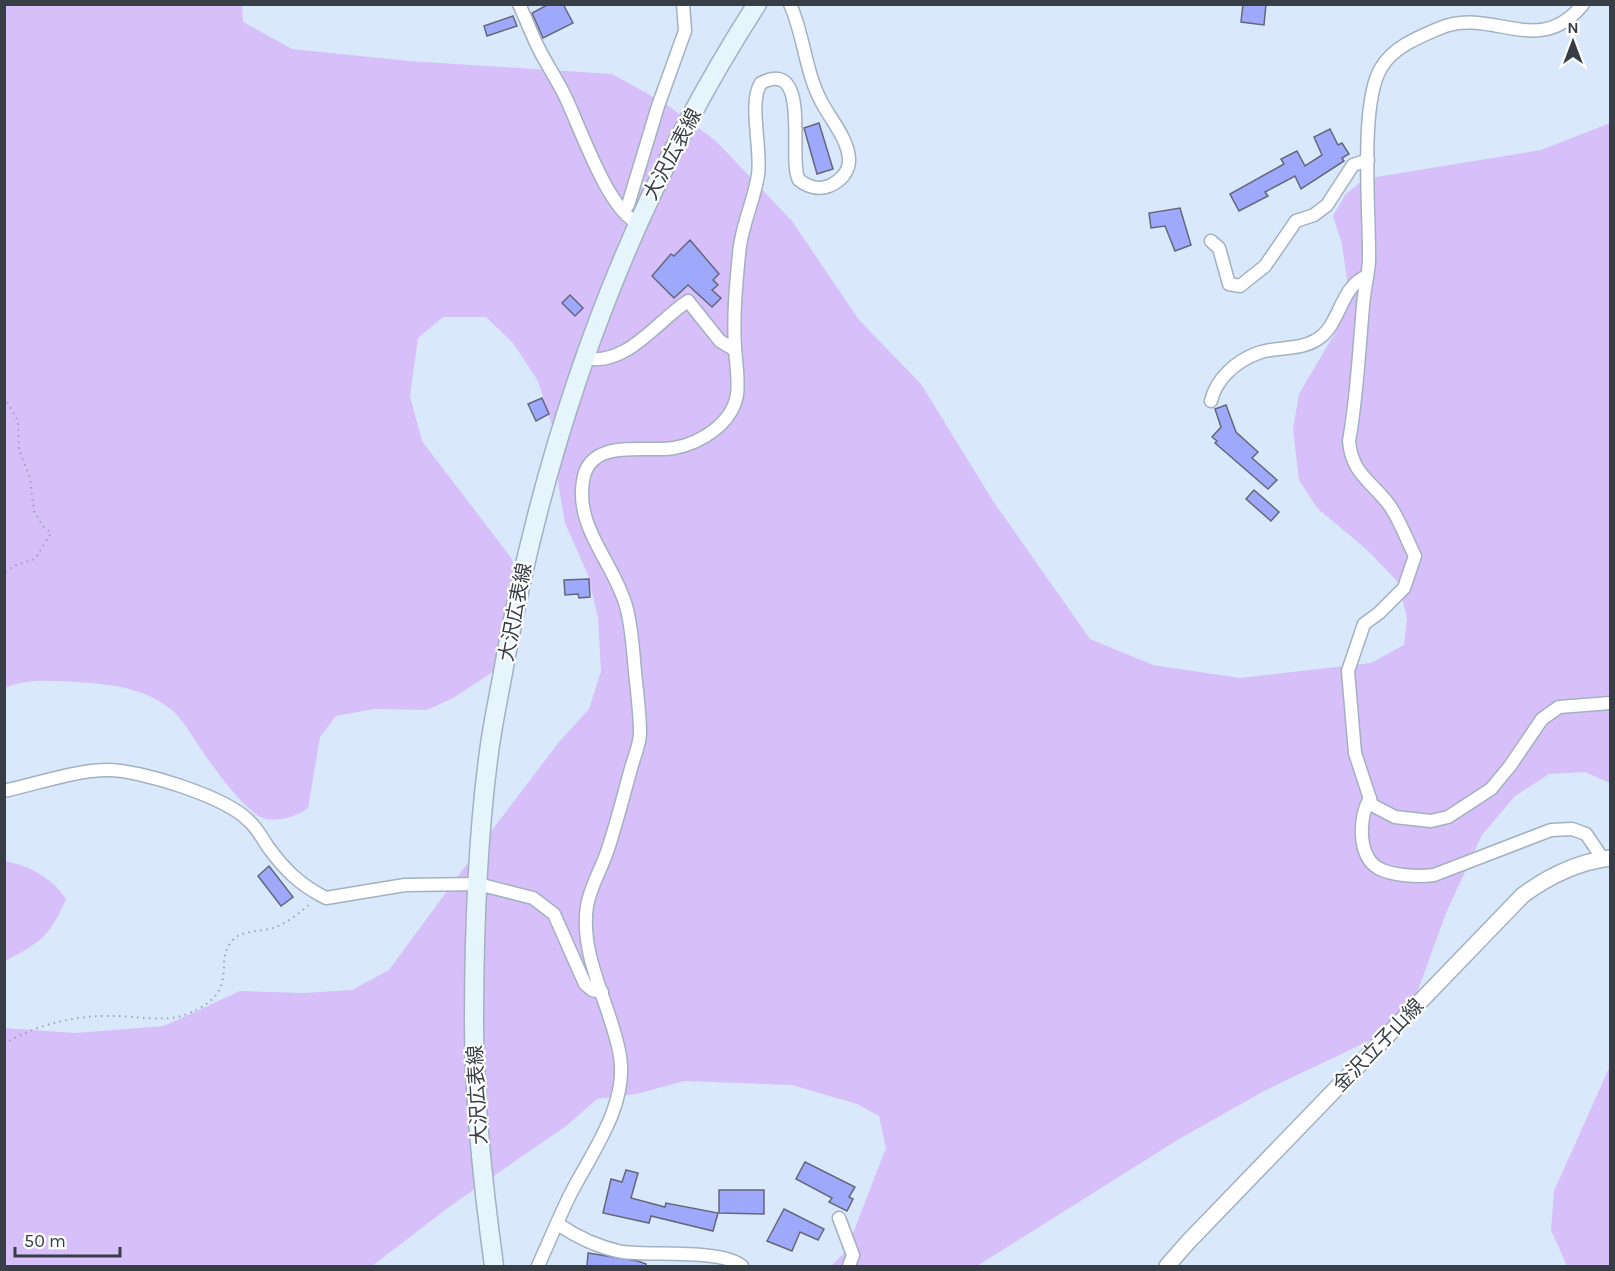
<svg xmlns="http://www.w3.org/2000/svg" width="1615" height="1271" viewBox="0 0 1615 1271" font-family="Karla,'Noto Sans JP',sans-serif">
<rect width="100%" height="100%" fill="#d9e9fb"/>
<g fill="#d7bffa">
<path d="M5,5H242L243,22L292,49L409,61L612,74L666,104L716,141L792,221L859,320L921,384L993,501L1090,639L1153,665L1240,678L1371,663L1404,645L1407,618L1398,582L1366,549L1317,508L1299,480L1293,429L1299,394L1339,326L1347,280L1342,244L1333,216L1345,195L1364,179L1541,150L1610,123V783L1585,772L1549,774L1515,796L1482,835L1446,913L1413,1004L1379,1036L1266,1090L1179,1139L977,1266H831L846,1251L886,1148L879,1116L857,1104L792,1085L685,1081L636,1094L597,1099L566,1126L453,1204L372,1266H5L4,1028L75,1033L164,1026L240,991L304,993L352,990L389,970L489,834L559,742L589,709L601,671L598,618L588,575L565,523L557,476L554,432L538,381L513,343L486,317H443L418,338L410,396L422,441L512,559L521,601L496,670L453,698L427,710L374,709L336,716L320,737L308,808C295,817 282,821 266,819C245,815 203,753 191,734C186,727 181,718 174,712C147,688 112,684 76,682C53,681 26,678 5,688Z"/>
<path d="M5,861C30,866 51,877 66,899C49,937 41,942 5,961Z"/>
<path d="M1610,1066V1266H1567L1551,1230L1554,1191Z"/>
</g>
<g fill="#9fa9fc" stroke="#64677a" stroke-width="1.5">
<path d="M549,4H563L573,23L543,38L532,13Z"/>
<path d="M1243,4H1266L1264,25L1241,22Z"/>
<path d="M513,16L517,26L487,36L484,26Z"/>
<path d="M819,123L833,169L817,174L804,128Z"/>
<path d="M1330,129L1338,145L1342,143L1349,154L1342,158L1344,161L1301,189L1295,176L1265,192L1268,196L1239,211L1230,194L1284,164L1281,159L1297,151L1305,166L1322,155L1314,137Z"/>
<path d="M1180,208L1191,245L1175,251L1165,226L1151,228L1149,213Z"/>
<path d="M690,240L719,274L713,280L718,285L712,290L721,298L712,307L688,285L674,298L652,276L671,254L674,256Z"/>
<path d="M570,295L583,308L575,316L562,303Z"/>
<path d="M542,398L549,414L536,421L528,404Z"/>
<path d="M1226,405L1236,432L1258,452L1252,458L1277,480L1268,489L1215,443L1217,441L1212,437L1221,427L1215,409Z"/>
<path d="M1254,490L1279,512L1271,521L1246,499Z"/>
<path d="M589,579L590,597L579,598L578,594L565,595L564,580Z"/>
<path d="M269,866L293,897L281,906L258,876Z"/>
<path d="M805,1162L855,1187L849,1197L853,1199L847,1211L829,1202L832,1198L796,1179Z"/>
<path d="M626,1170L638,1173L631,1198L665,1207L666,1203L718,1213L713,1231L651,1216L649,1223L603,1213L611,1179L622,1182Z"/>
<path d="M719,1190H764V1214L719,1213Z"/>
<path d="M784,1209L824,1229L818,1240L800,1232L792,1251L767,1241Z"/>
<path d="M588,1253L638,1261L646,1264V1266H587Z"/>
</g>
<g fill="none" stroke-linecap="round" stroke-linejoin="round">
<defs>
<g id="minor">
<path d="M519,4C525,17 530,30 536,43C544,60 554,75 563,92C579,123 607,210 638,223"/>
<path d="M1583,4C1539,60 1491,6 1440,28C1419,37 1393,47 1381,68C1359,104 1370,215 1369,261C1368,276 1364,291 1363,306C1359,351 1357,397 1349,441C1352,475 1372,481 1390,506C1400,521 1407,540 1415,556L1404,588L1379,613L1364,624L1348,671L1355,753L1372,805L1395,817L1431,821L1448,817L1491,789L1510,766L1542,719L1559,707L1610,703"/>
<path d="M623,211L628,205L658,106L685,31L683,4"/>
<path d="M1211,241L1219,248L1229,284L1240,286L1265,266L1296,221L1314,215L1327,205L1353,165L1368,160"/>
<path d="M584,358C626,368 658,320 688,301L720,341L735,350"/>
<path d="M1211,401C1216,379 1236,361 1258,353C1277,346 1298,351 1316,340C1341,326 1339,287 1367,276"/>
<path d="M4,791C36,784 76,770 108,770C141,770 226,797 249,821C257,828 262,838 268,847C285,870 300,885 326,898L405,885L478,884L533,898L554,914L585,984L592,990L602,992"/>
<path d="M1370,798C1359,817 1357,855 1378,868C1392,876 1419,877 1434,875L1551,830L1572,829L1586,834L1603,859"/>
<path d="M839,1218L853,1255L849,1266"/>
<path d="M558,1224C578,1238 598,1247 622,1252C652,1256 722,1249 742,1266"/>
<path d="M538,1266C549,1242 559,1217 571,1193C592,1152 628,1105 620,1056C612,1007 579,957 587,906C590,887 602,868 608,849C617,822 624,793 632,765C635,755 640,743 640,733C640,713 637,692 635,672C633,651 632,627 626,606C614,563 575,528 583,481C589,437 645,453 674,448C702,443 732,423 737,395C739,379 736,363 735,348C733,316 736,285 739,254C741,226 754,202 758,175C762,150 748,102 761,83C813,57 787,161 799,180C808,187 819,190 829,186C841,181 850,171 849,158C847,137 830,119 821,101C805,71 804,35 790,4"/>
</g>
<path id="tertiary" d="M1167,1266L1189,1241L1523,895C1549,876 1577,862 1610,858"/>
<path id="secondary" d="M494,1266C483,1186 474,1104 474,1023C474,933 477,841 489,752C493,721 500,691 505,661C548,427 628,204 757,4"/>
</defs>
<use href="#minor" stroke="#a2b1c2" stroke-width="15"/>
<use href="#tertiary" stroke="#a2b1c2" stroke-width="18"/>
<use href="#secondary" stroke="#a2b1c2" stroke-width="21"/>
<g stroke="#98a4b2" stroke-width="2" stroke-dasharray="1.5 4.5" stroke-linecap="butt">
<path d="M4,397L18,421L19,450L30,478L34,511L42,525L51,533L35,559L14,566L4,573"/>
<path d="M4,1044C37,1024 77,1015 114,1016C138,1016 164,1023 187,1014C245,991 210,961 234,939C243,930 261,932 273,928C287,923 300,913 311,903"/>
</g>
<use href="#minor" stroke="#fff" stroke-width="12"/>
<use href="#tertiary" stroke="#fff" stroke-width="15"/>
<use href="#secondary" stroke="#e6f5fb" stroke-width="18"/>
</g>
<g text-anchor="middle" stroke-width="4.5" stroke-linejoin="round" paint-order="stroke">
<g font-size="20" fill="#373e45" stroke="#fff">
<text transform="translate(672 154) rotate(-62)" y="7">大沢広表線</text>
<text transform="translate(515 612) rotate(-79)" y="7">大沢広表線</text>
<text transform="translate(1378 1045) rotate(-46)" y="7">金沢立子山線</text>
<text transform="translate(477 1095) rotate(-93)" y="7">大沢広表線</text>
</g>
</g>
<rect width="1615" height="1271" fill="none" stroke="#373e45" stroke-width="12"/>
<g transform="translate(1573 42)" stroke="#ffffff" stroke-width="4.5" paint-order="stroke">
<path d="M0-4.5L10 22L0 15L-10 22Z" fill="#373e45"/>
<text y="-9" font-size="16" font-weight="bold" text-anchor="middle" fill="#373e45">N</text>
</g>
<path d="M15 1247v9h105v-9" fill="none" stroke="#373e45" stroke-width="3"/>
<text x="24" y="1247" font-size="18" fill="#373e45" stroke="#ffffff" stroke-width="4.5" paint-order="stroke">50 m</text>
</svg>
